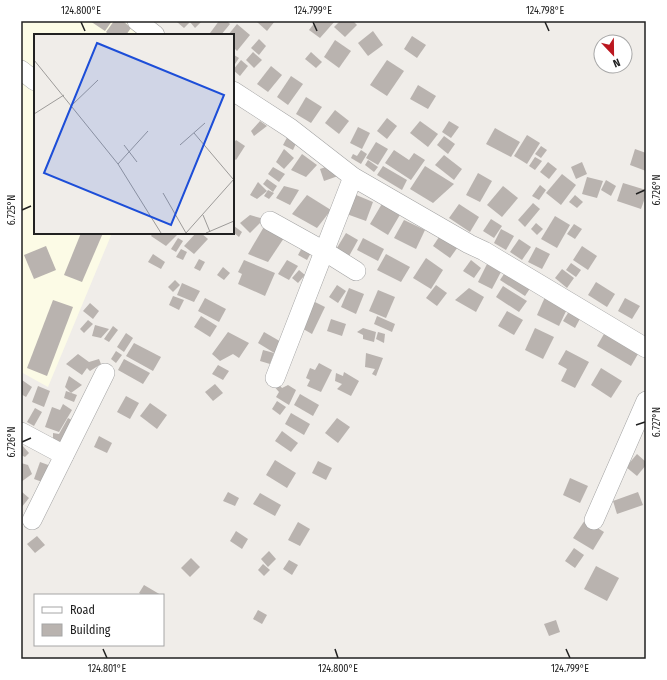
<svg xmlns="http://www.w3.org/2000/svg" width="667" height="680" viewBox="0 0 667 680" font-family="'Fira Sans Condensed',sans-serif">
<rect width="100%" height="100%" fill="#f0ede9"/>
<path fill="#fcfbe6" d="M21,21H123L143,35H35V233H112L48,387L21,372Z"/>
<g fill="#b9b3af">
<path d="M90,21H112L105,31Z"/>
<path d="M114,21H123L131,28L126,35H109L106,32Z"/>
<path d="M178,21H202L195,28L190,22L184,28L177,22Z"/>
<path d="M219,21H227L230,24L221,35H212L210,33Z"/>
<path d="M256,21H275L267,31Z"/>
<path d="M316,21H335L320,38L309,30Z"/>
<path d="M340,21H353L357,25L345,37L334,27Z"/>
<path d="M237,24L250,35L237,51L233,47V35H228Z"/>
<path d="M373,31L383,45L368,56L358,43Z"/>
<path d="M412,36L426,45L417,58L404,49Z"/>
<path d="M259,39L266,46L259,55L251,48Z"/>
<path d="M335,40L351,51L339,68L324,57Z"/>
<path d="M253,52L262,60L254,68L246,60Z"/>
<path d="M311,52L322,62L316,68L305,59Z"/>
<path d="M234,55L239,58L233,67V56Z"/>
<path d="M241,60L248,66L240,76L233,70Z"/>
<path d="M387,60L404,71L387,96L370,85Z"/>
<path d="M271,66L282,75L268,92L257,84Z"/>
<path d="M291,76L303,84L288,105L277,97Z"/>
<path d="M418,85L436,96L428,109L410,99Z"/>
<path d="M306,97L322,107L311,123L296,114Z"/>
<path d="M335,110L349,121L339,134L325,123Z"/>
<path d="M387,118L397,126L387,139L377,131Z"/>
<path d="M260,121L267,126L254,136L251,131Z"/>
<path d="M420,121L438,134L428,147L410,133Z"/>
<path d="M449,121L459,127L451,138L442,132Z"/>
<path d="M358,127L370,133L362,149L350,143Z"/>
<path d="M495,128L520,142L511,157L486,144Z"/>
<path d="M290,132L299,137L293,150L283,145Z"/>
<path d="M527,135L540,143L527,164L514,156Z"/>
<path d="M444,136L455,144L448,154L437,145Z"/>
<path d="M236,140L245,146L236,160L233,158V144Z"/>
<path d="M376,142L388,149L378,165L366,158Z"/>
<path d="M541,146L547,150L541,158L535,154Z"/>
<path d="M284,149L294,158L284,169L276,162Z"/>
<path d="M635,149L646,153V171L630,165Z"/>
<path d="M361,150L367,154L361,164L351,158L353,154L357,156Z"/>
<path d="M394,150L409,160L414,153L425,160L411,180L385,163Z"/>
<path d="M302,154L317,165L306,177L291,170Z"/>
<path d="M444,155L462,169L454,180L435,165Z"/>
<path d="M535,157L542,161L535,170L529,166Z"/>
<path d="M368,160L378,167L374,172L365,165Z"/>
<path d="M548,162L557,169L549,179L540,172Z"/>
<path d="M582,162L587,174L576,179L571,167Z"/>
<path d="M334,164L338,176L324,181L320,169Z"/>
<path d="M383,166L407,180L402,190L377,175Z"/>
<path d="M425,166L454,184L433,203L410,189Z"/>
<path d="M273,167L285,174L279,182L268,174Z"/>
<path d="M478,173L492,181L480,202L466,195Z"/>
<path d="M562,174L576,185L561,205L546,193Z"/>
<path d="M587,177L603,181L597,198L582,194Z"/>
<path d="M267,179L277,186L273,192L263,184Z"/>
<path d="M606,180L616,186L611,196L601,190Z"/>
<path d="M258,182L267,191L257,199L250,195Z"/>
<path d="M623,183L646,190V195L641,209L617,201Z"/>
<path d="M540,185L546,190L539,200L532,196Z"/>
<path d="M284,186L299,190L290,205L276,198Z"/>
<path d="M503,186L518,198L502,217L487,205Z"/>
<path d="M268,190L274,193L269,199L264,196Z"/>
<path d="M349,192L373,202L366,221L341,212Z"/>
<path d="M307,195L331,210L317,228L292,214Z"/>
<path d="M575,195L583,202L577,208L569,202Z"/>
<path d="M383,202L401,213L388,235L370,224Z"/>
<path d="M533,203L540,209L525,227L518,220Z"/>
<path d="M459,204L479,217L470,232L449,218Z"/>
<path d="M250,215L264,219L250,233L240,223Z"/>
<path d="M555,216L570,225L557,248L541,239Z"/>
<path d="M491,219L502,226L494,238L483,231Z"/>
<path d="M404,220L425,230L416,249L394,238Z"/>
<path d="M536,223L543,229L537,235L531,229Z"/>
<path d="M574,224L582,229L575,239L567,234Z"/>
<path d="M265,225L286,235L268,262L248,254Z"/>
<path d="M234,226L242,232L239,237L233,232Z"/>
<path d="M501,229L514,236L506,250L494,243Z"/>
<path d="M443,231L460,244L450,258L433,246Z"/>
<path d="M81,233H103L82,282L64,275Z"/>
<path d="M153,233H179L166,246L151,236Z"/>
<path d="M196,233H201L208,239L194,254L184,246Z"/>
<path d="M346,233L358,240L348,258L335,251Z"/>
<path d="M178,238L183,241L176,252L171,249Z"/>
<path d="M363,238L384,249L378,261L357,250Z"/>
<path d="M519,239L531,247L522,260L510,252Z"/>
<path d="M304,244L313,249L307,260L298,255Z"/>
<path d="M46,246L56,270L34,279L24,255Z"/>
<path d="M582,246L597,256L588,270L573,260Z"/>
<path d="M536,247L550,254L542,269L528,262Z"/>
<path d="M181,249L187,252L183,260L176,257Z"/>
<path d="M153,254L165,262L161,269L148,262Z"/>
<path d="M386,254L410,267L401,282L377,270Z"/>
<path d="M426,258L443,270L431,289L413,278Z"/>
<path d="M199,259L205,262L200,271L194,268Z"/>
<path d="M244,260L275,273L265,296L238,284L242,274L238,272Z"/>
<path d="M287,260L298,266L289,280L278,274Z"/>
<path d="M471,260L481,268L474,278L463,271Z"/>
<path d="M488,262L502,270L492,289L478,282Z"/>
<path d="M571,263L581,270L576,277L566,270Z"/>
<path d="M223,267L230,273L224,280L217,275Z"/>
<path d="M508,268L533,284L525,296L500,280Z"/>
<path d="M562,269L574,278L567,288L555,278Z"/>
<path d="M299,270L305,275L298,283L292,278Z"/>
<path d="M175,280L180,285L173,292L168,287Z"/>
<path d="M596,282L615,294L607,307L588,295Z"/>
<path d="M182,283L200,291L194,302L177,295Z"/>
<path d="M337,285L346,291L338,303L329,297Z"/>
<path d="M436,285L447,293L437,306L426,298Z"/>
<path d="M503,286L527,301L519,312L496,297Z"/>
<path d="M349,288L364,294L356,314L341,307Z"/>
<path d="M469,288L484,297L476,312L455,300Z"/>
<path d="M378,290L395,297L386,318L369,311Z"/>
<path d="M173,296L184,300L179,310L169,305Z"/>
<path d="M545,297L568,307L559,326L537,315Z"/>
<path d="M205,298L226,309L219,322L198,311Z"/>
<path d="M625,298L640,306L632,319L618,311Z"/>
<path d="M309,299L325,307L312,334L298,326Z"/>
<path d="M53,300L73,307L47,376L27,368Z"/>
<path d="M90,303L99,311L93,319L83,311Z"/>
<path d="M571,308L582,315L575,328L563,321Z"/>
<path d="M507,311L523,320L514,335L498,326Z"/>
<path d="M201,316L217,326L210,337L194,327Z"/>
<path d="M377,316L395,324L392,332L374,324Z"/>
<path d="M331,319L346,324L342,336L327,331Z"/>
<path d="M88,320L93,324L84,333L80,329Z"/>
<path d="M95,325L109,329L101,338L92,336Z"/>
<path d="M113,326L118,330L109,342L104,339Z"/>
<path d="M608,327L642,347L631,366L597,346Z"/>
<path d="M363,328L376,332L374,342L363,339V335L357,332Z"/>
<path d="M535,328L554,337L543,359L525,350Z"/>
<path d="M228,332L249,343L239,358L233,354L220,361L212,354Z"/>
<path d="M264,332L283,343L276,354L258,343Z"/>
<path d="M378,332L385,334L384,343L376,339Z"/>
<path d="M126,333L133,338L124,352L117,347Z"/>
<path d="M134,343L161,357L153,371L126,356Z"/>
<path d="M263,350L274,353L270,364L260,361Z"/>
<path d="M566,350L589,362L575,388L561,381L567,369L558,364Z"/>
<path d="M116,351L122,355L116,363L111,359Z"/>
<path d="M366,353L383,358L376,376L372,374L375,369L365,367Z"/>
<path d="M78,354L89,362L99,359L101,364L90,371L87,368L82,375L66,364Z"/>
<path d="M124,359L150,373L143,384L118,370Z"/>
<path d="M319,363L332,370L321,392L307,386L310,380L306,378L310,368L315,370Z"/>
<path d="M218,365L229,371L223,380L212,374Z"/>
<path d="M601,368L622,381L611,398L591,385Z"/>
<path d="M344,372L359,381L351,396L337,389L342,384L335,381L336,373L343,376Z"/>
<path d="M69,376L82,385L71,393L65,387Z"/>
<path d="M22,380L32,387L26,397L21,394Z"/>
<path d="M276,381L282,388L288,385L296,390L289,405L276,397L279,392L272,384Z"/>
<path d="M215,384L223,393L213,401L205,392Z"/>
<path d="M38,386L50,391L44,407L32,402Z"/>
<path d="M66,391L77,395L74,402L64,398Z"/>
<path d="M300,394L319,405L313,416L294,405Z"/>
<path d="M126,396L139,403L130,419L117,412Z"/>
<path d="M277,401L286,407L280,415L272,409Z"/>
<path d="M150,403L167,415L157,429L140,416Z"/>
<path d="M63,404L72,410L59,432L45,427L52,407L60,410Z"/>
<path d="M35,408L42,412L34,426L27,422Z"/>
<path d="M291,413L310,424L304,435L285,424Z"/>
<path d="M68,418L77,423L66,446L53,439V433L59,434Z"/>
<path d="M337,418L350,427L338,443L325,433Z"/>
<path d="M282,431L298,443L291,452L275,441Z"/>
<path d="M99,436L112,443L107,453L94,447Z"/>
<path d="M21,444L29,453L25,457L21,455Z"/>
<path d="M637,454L646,462V465L637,476L626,467Z"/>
<path d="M275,460L296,473L287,488L266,475Z"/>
<path d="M318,461L332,468L326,480L312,473Z"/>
<path d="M40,462L51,466L45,483L34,479Z"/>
<path d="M21,463L28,465L32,474L21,482Z"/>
<path d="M570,478L588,486L580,503L563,495Z"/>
<path d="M22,492L29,498L21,508V493Z"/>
<path d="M228,492L239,498L235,506L223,501Z"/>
<path d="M638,492L643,505L617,514L613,501Z"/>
<path d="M260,493L281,505L275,516L253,504Z"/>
<path d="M585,520L604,532L593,550L573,538Z"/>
<path d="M298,522L310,529L300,546L288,540Z"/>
<path d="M236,531L248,539L242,549L230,541Z"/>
<path d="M37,536L45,545L35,553L27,544Z"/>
<path d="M574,548L584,555L575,568L565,561Z"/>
<path d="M269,551L276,559L268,567L261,559Z"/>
<path d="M191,558L200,567L190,577L181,568Z"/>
<path d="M289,560L298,565L292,575L283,569Z"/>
<path d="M263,564L270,570L264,576L258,570Z"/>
<path d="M596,566L619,578L607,601L584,589Z"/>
<path d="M144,585L161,595H142L139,593Z"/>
<path d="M258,610L267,615L262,624L253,619Z"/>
<path d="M556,620L560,632L549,636L544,624Z"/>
</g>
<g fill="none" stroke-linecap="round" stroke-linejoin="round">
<defs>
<g id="minor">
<path d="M137,21L155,35"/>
<path d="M21,70L35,81"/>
<path d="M233,91L290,128L353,177L469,244L484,251L646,348"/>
<path d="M270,221L324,251L356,271"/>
<path d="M275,378L353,177"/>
<path d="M21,432L64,455"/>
<path d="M32,520L105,373"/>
<path d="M594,520L646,401"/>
</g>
</defs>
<use href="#minor" stroke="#a2a2a2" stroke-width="20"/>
<use href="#minor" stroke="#fff" stroke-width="19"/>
</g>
<path fill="none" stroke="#212121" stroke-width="1.5" d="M81,22L85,31M313,22L317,31M545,22L549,31M636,194L645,190M22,210L31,206M636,425L645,422M22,442L31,438M103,649L107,658M335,649L338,658M566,649L570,658"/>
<g transform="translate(34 34)">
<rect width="200" height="200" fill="#f0ede9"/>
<path fill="none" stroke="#9d9b99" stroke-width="1" d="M0,26L84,130L127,199M38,71L64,46M0,80L30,61M160,99L199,145M90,111L103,128M146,111L171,89M84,130L114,97M129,159L152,199M169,181L176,198M152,199L200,145M172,199L200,187"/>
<path fill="#1d4ed8" fill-opacity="0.15" stroke="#1d4ed8" stroke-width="2" d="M63,9L190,61L137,191L10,139Z"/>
<rect width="200" height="200" fill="none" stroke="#212121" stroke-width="2"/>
</g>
<rect width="667" height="680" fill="none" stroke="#ffffff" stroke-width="44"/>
<rect x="34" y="594" width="130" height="52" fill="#ffffff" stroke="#a6a6a6"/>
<rect x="42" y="607" width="20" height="6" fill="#ffffff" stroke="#a6a6a6"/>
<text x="70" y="614" font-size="12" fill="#212121">Road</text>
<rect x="42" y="624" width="20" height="12" fill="#b9b3af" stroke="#a6a6a6"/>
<text x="70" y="634" font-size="12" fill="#212121">Building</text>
<g transform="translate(613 54) rotate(158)"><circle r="19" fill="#ffffff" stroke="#a6a6a6"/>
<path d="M0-3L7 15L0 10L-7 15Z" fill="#bb171f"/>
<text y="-6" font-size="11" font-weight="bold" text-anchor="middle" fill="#212121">N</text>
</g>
<rect x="22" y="22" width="623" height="636" fill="none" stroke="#212121" stroke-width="1.5"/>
<g font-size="10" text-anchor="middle" fill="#212121">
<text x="81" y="14">124.800°E</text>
<text x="313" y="14">124.799°E</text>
<text x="545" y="14">124.798°E</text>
<text transform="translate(656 190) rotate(-90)" y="4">6.726°N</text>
<text transform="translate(11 210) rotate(-90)" y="4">6.725°N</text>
<text transform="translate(656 422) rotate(-90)" y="4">6.727°N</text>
<text transform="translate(11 442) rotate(-90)" y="4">6.726°N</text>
<text x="107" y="672">124.801°E</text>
<text x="338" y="672">124.800°E</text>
<text x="570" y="672">124.799°E</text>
</g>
</svg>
